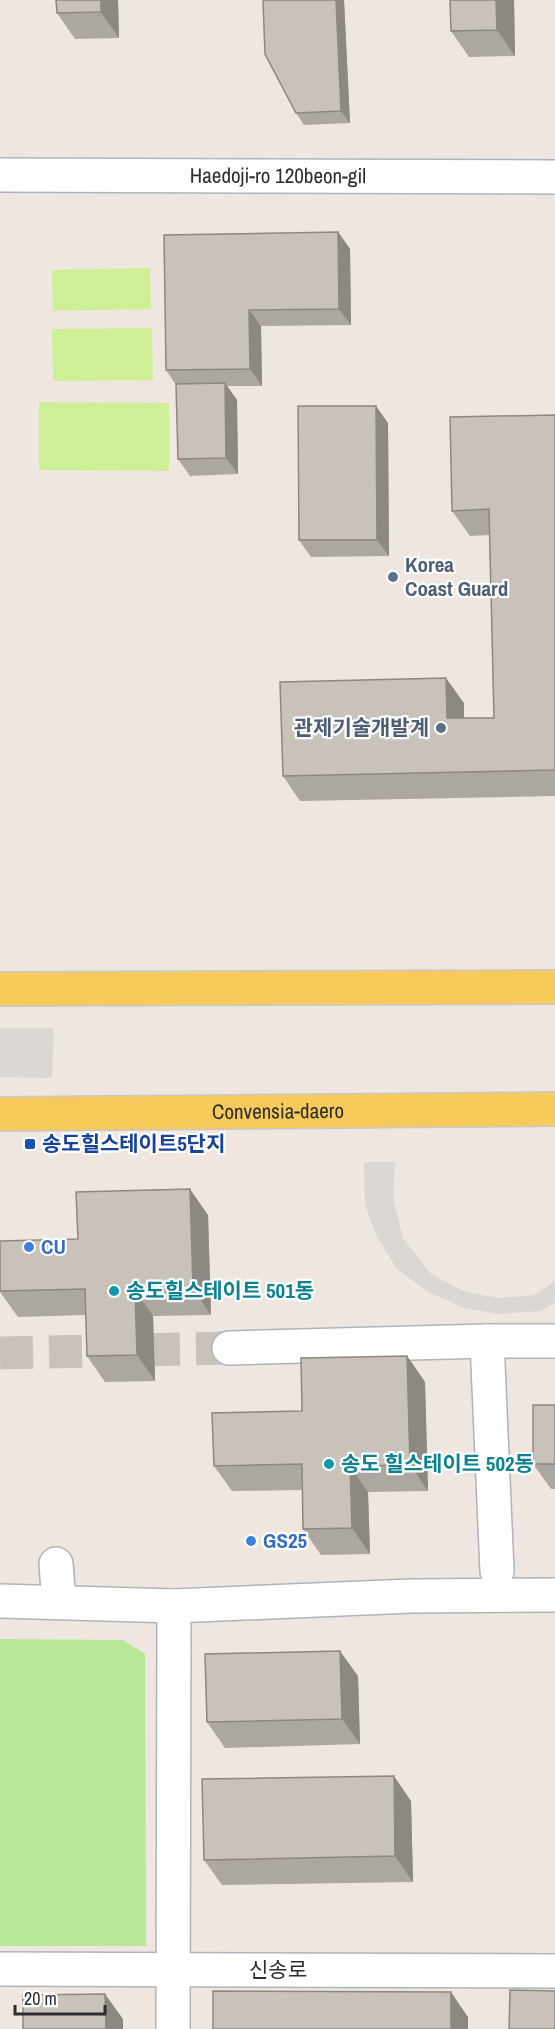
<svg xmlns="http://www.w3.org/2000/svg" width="555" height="2029" viewBox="0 0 555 2029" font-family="'Archivo Narrow','Noto Sans KR',sans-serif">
<rect width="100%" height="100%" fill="#efe7df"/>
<path fill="#b9e79a" d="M0,1639L123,1640L145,1654L146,1946H0Z"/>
<g fill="#ceef96">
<path d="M150,268L151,309L53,311L52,270Z"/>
<path d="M152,328L153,380L53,381L52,329Z"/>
<path d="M39,402L169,403V471L39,470Z"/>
</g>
<g fill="#dbd7d2">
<path d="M0,1028H54L52,1078L0,1077Z"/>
<path d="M364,1162H395L393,1196L403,1238L431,1274L466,1292L499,1298L534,1295L555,1281V1303L541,1311L498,1314L464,1308L428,1292L397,1269L376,1235L365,1205Z"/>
</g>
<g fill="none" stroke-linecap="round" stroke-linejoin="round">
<path stroke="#c8c2bb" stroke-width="33" stroke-dasharray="33 16" stroke-linecap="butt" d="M0,1353L229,1348"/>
<defs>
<g id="minor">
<path id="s1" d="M0,175L555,177"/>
<path d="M487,1341L497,1571"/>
<path d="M229,1348L487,1341H555"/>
<path d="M56,1564L59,1602"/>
<path d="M0,1601L174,1606L411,1596L555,1595"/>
<path d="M0,1969L555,1971"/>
<path d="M173,2029L174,1606"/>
</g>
<g id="major">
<path d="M0,989L555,987"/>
<path id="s2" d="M0,1114L555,1109"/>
</g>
</defs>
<use href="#minor" stroke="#afb3bd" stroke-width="36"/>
<use href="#major" stroke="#c8c8c8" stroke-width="36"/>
<use href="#minor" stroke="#fff" stroke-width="33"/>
<use href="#major" stroke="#f7ca5c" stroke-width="33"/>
</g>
<g fill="#aca7a0">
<path d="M56,0H118L119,38L75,39L57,13Z"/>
<path d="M263,0H344L350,123L304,125L296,113Z"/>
<path d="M514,0L515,56L469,57L451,31Z"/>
<path d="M338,232L350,249L351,325L261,326L262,386H227L237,400L238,474L190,476L178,459L176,385L166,370Z"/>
<path d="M555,415V796L300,801L283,776L464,703V718H494L489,535L470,536L452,511Z"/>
<path d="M388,423L389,556L311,557L299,540Z"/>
<path d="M208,1215L211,1315L153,1316L155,1381L105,1382L87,1356L86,1315L18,1317L0,1292L78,1239Z"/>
<path d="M407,1356L425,1382L428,1491L368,1492L370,1554L321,1555L303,1529L302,1490L232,1491L214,1466L302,1411Z"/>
<path d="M555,1405V1489H551L533,1464Z"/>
<path d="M358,1676L360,1744L225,1748L207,1722Z"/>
<path d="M411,1801L413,1882L222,1885L204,1860Z"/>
</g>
<g fill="#8c8882">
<path d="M101,0H118L119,38L101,12Z"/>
<path d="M336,0H344L350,123L341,111Z"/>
<path d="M496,0H514L515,56L497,30Z"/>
<path d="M338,232L350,249L351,325L339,309Z"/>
<path d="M249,310L261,326L262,386L250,369Z"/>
<path d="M225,383L237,400L238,474L226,458Z"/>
<path d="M376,406L388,423L389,556L377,540Z"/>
<path d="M446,678L464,703V744L447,718Z"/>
<path d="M190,1189L208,1215L211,1315L193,1289Z"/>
<path d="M135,1290L153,1316L155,1381L137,1355Z"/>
<path d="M407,1356L425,1382L428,1491L410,1465Z"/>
<path d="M350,1466L368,1492L370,1554L352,1528Z"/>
<path d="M340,1651L358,1676L360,1744L342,1719Z"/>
<path d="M394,1776L411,1801L413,1882L395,1856Z"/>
<path d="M451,1992L468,2017V2029H451Z"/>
<path d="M105,1994L123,2019V2029H106Z"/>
</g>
<g fill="#c8c2ba" stroke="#8c8882" stroke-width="1.5">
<path d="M56,0H101V12L57,13Z"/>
<path d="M263,0H336L341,111L296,113L265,54Z"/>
<path d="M450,0H496L497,30L451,31Z"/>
<path d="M338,232L339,309L249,310L250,369L166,370L164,235Z"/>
<path d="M225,383L226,458L178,459L176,384Z"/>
<path d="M298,406H376L377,540H299Z"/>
<path d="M555,415V770L283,776L280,682L446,678L447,718H494L489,509L452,511L450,417Z"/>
<path d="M190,1189L193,1289L135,1290L137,1355L87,1356L85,1289L0,1291V1241L78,1239L76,1192Z"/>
<path d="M407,1356L410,1465L350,1466L352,1528L303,1529L302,1464L214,1466L212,1413L302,1411L301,1358Z"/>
<rect x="533" y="1405" width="22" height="59"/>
<path d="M340,1651L342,1719L207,1722L205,1654Z"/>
<path d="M394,1776L395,1856L204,1860L202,1779Z"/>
<path d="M510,1990L555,1991V2029H509Z"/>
<path d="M213,1991L451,1992V2029H213Z"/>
<path d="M105,1994L106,2029H23V1995Z"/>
</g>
<g fill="#5c6f8a" stroke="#fff" stroke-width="2">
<circle cx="393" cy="577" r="6"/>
<circle cx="441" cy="728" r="6"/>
</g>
<rect fill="#1a4fb4" stroke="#fff" stroke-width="2" x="24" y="1138" width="12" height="12" rx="3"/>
<g fill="#3f7fe0" stroke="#fff" stroke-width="2">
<circle cx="29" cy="1247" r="6"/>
<circle cx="251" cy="1541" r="6"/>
</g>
<g fill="#0f9aa8" stroke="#fff" stroke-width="2">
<circle cx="114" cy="1291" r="6"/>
<circle cx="329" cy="1464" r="6"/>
</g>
<g text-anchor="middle" stroke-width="4.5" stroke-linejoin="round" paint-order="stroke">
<g font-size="21" fill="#2d2d2d" stroke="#fff">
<text dy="7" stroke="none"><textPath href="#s1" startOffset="278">Haedoji-ro 120beon-gil</textPath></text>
<text dy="7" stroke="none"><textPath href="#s2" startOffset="278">Convensia-daero</textPath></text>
<text x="278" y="1977">신송로</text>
</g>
<g font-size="21" font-weight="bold" fill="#4e5e75" stroke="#fff" text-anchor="start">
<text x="405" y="572">Korea<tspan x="405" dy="24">Coast Guard</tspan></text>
<text x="429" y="735" text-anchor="end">관제기술개발계</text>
</g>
<g font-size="21" font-weight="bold" fill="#164399" stroke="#fff" text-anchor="start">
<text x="42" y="1151">송도힐스테이트5단지</text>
</g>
<g font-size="21" font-weight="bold" fill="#366cbe" stroke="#fff" text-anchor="start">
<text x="41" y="1254">CU</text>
<text x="263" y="1548">GS25</text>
</g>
<g font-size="21" font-weight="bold" fill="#0d838f" stroke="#fff" text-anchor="start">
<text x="126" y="1298">송도힐스테이트 501동</text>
<text x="341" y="1471">송도 힐스테이트 502동</text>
</g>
</g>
<path d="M15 2005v9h90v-9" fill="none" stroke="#2d2d2d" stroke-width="3"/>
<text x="24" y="2005" font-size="18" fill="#2d2d2d" stroke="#ffffff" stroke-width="4.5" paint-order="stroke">20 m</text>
</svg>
